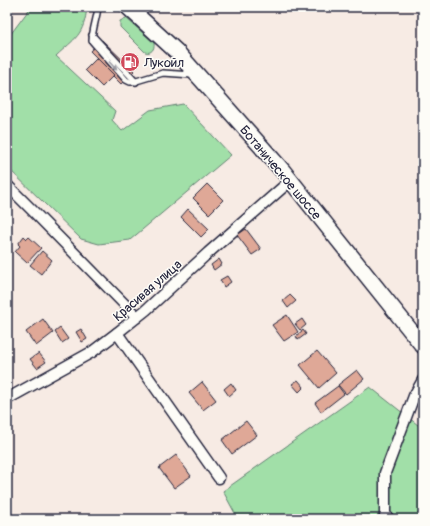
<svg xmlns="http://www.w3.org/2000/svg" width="430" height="526" viewBox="0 0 430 526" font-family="Pangolin,sans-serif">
<rect width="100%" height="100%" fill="#f7ebe4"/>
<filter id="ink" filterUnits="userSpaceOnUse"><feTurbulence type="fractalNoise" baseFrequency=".025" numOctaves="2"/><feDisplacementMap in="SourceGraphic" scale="8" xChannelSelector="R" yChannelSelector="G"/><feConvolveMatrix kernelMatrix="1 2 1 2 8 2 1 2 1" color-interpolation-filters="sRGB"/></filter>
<g filter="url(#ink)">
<g fill="#a1dfa8" stroke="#628072">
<path d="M31,7H87C84,36 75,38 56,56L115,111L112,120L122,131L150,110L183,104L231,155L130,240L99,244L81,239L7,167V33L10,35Z"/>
<path d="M126,18L154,43C155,49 151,54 145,52L120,27V21Z"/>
<path d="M370,387L423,429V519H238L223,491Z"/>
</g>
<g fill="#dfa897" stroke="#22223b">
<path d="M102,40L134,71L121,84L113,76L114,75L90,51Z"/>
<path d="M97,58L114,75L102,87L85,70Z"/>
<path d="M207,184L223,200L209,214L193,198Z"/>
<path d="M188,209L209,229L201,237L181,217Z"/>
<path d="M246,229L261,249L252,255L237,235Z"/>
<path d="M24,236L27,239L29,237L41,248L27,263L15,252L20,246L18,244Z"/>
<path d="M42,251L52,260L41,274L30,265Z"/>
<path d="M219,259L222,264L214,270L211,265Z"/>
<path d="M227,276L231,282L224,287L220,280Z"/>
<path d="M290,295L296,301L288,308L283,301Z"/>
<path d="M287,315L298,332L284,341L272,325Z"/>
<path d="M43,319L53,333L36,346L26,332Z"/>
<path d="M302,319L306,325L300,330L295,324Z"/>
<path d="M60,328L68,339L62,343L55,332Z"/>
<path d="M81,329L87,339L82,342L76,332Z"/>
<path d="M303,330L306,334L298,340L296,336Z"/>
<path d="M317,351L336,373L319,388L300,365Z"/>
<path d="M39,353L46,362L37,368L30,359Z"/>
<path d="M357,370L364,379L346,394L338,385Z"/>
<path d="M298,380L304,387L299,392L292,384Z"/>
<path d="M202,382L216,400L203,410L189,393Z"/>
<path d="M231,383L236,390L229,396L224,389Z"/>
<path d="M338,386L344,394L321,412L315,403Z"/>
<path d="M246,421L257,435L232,454L222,440Z"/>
<path d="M176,455L191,476L174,488L159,468Z"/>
</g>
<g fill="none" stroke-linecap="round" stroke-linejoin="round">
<defs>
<g id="lane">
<path d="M98,7C97,18 92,30 92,41L126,80L130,82H133L163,73L192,75"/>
<path d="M92,35L136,82"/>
</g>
<g id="street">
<path d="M7,185L32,210L137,317"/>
<path d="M117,333L219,478"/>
<path d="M7,399L92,352L117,333L146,310L208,253L290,181"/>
<path d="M389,519L385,514V473L414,396L423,380"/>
</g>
<path id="secondary" d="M128,7L176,51L283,171L423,346"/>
</defs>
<use href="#lane" stroke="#22223b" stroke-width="8"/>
<use href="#street" stroke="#22223b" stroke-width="13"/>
<use href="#secondary" stroke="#22223b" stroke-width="18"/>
<use href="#lane" stroke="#fdfcf7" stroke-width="5"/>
<use href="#street" stroke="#fdfcf7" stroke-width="10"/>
<use href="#secondary" stroke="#fdfcf7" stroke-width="15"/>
</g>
<defs><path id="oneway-solid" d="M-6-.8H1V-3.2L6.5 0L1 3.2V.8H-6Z"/></defs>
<use fill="#9a9aa2" href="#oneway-solid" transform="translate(113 66) rotate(48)"/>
</g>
<defs>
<symbol id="fuel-disc" viewBox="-11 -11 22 22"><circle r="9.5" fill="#d1495b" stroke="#fdfcf7"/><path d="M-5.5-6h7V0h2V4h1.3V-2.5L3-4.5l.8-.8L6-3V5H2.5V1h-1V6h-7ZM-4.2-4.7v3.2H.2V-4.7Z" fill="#fff"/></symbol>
</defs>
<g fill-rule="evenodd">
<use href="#fuel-disc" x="119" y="51" width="22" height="22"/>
</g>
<g text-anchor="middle" stroke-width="3" stroke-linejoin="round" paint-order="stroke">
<g font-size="13" fill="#22223b" stroke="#fdfcf7" text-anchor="start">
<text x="144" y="67">Лукойл</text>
</g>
<g font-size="13" fill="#22223b" stroke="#fdfcf7">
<text transform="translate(281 172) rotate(50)" y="5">Ботаническое шоссе</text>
<text transform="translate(147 290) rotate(-41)" y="5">Красивая улица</text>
</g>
</g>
<rect width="430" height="526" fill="none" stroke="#fdfcf7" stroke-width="24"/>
<rect x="12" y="12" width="406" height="502" fill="none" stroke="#22223b" stroke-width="1.5" filter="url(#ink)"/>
</svg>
